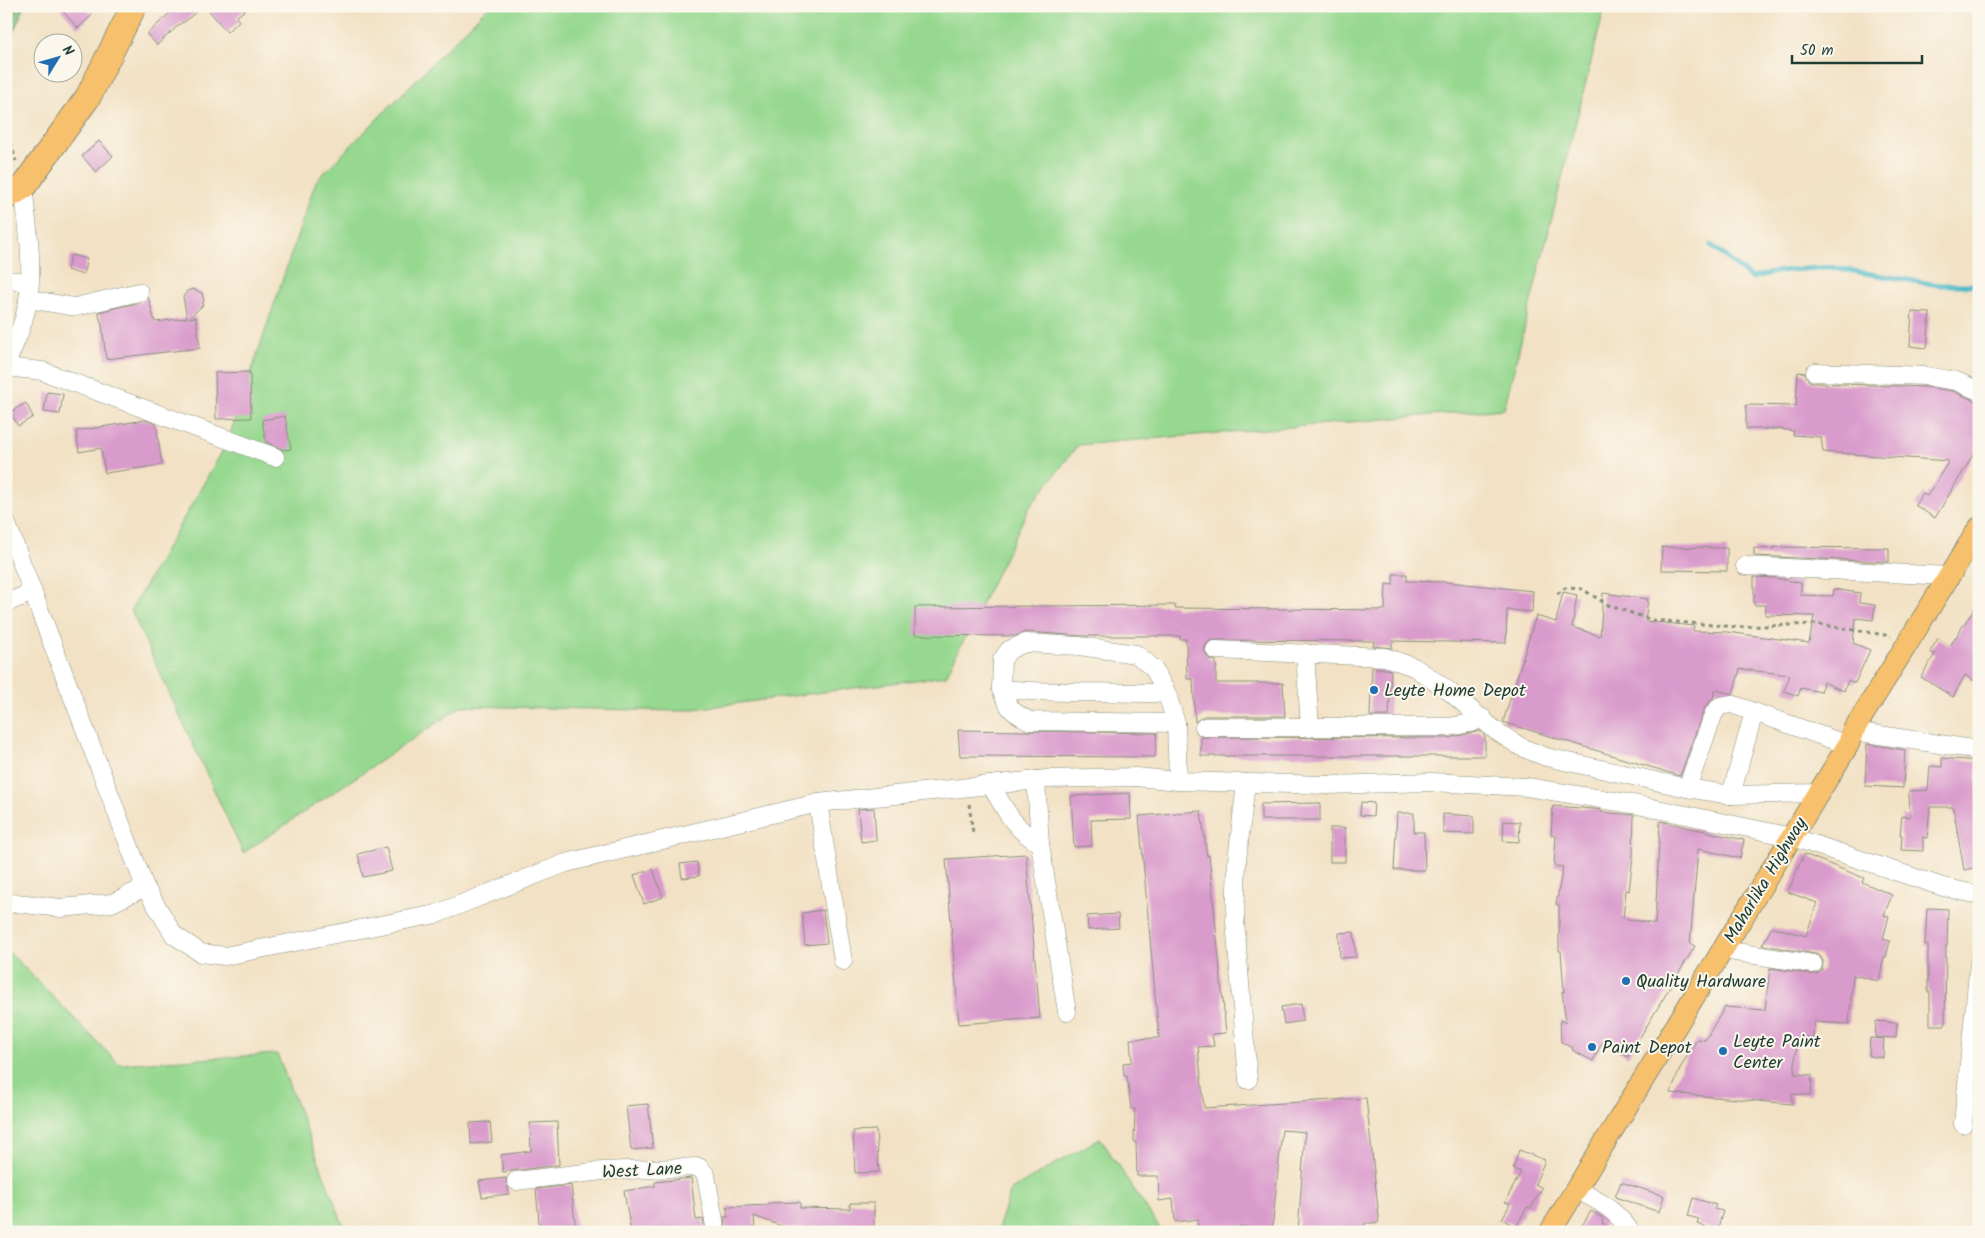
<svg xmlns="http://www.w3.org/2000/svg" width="1985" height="1238" viewBox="0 0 1985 1238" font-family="Kalam,sans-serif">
<rect width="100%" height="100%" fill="#fbf7ec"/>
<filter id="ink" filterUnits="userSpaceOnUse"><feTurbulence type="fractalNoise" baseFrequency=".02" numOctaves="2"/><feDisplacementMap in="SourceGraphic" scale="10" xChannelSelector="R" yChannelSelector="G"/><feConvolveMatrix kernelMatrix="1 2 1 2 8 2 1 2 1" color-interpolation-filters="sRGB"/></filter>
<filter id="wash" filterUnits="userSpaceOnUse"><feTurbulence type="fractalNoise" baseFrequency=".0096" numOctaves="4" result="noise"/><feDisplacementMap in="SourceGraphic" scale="20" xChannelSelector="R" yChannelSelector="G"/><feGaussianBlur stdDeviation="1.12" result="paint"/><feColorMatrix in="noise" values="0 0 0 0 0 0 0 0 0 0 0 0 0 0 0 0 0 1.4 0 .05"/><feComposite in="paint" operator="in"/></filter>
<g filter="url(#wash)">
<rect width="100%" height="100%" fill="#f2e1c4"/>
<g fill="#96d88f" stroke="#5a8a62">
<path d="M489,6H1605L1504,409L1078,445L1029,508L946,676L678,711L462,706L243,853L131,610L227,443L316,181Z"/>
<path d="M6,949L119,1064L277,1054L346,1232H6Z"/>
<path d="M1100,1138L1162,1232H997L1011,1190Z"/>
</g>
<path fill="#78b87a" stroke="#4c7a57" d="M6,6H24V8L6,49Z"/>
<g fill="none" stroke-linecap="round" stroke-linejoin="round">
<path stroke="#4cb9c8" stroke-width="5" d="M1711,245L1751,278L1780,271L1828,267L1939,285H1979"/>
</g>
<g id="blocks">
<g fill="#d99acc">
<path d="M58,6H84L92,15L78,28Z"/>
<path d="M169,6H203L183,23L182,22L157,45L147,34L173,10Z"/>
<path d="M205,6H250L236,17L239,21L227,32Z"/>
<path d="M99,141L113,156L96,172L82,156Z"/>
<path d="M71,255L87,259L83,275L67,270Z"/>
<path d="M193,289L202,293L204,300L202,306L189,318L196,317L200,348L106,359L102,325L98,312L141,302L148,297L155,322L187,318L183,297L187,291Z"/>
<path d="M1912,312L1930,313L1927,348L1910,346Z"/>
<path d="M250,372L251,418L216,419L215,373Z"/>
<path d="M1798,372L1805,373L1809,381L1814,383L1925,387L1953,391L1979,403V445L1935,518L1915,505L1923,493L1927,496L1949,461L1823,452L1821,437L1793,435L1794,431L1780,429H1746V405L1796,406Z"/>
<path d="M47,392L63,394L60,414L44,412Z"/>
<path d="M26,403L33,417L18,426L10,412Z"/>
<path d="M285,416L291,449L283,450L266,442L262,420Z"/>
<path d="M145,420L156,424L162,465L105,473L101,448L79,452L76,431Z"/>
<path d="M1662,547L1727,548V571L1661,570Z"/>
<path d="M1774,547L1889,548V562L1754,556V548L1774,549Z"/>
<path d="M1393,574H1407V581L1447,582L1533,591L1532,612L1507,610L1506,643L1392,641V648L1373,646L1374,641L1211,640L1206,644L1204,650L1209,659L1216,661V683H1283L1285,716H1204L1195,722L1193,679H1187L1186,639H1180V636H1084L1026,632L1015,636L915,635V607L1175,605V608L1385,610L1386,584L1393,585Z"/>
<path d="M1754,577L1775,578L1801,583V595L1833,596L1834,589L1860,593L1859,603L1875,605L1873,620L1856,618L1853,643L1870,650L1855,683L1848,680L1844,691L1823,682L1821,692L1801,688L1798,696L1784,691L1790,675L1740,669L1733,694L1715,690L1713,698L1704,709L1680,776L1503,722L1536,616L1556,622L1563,592L1577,595L1572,627L1600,636L1603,593L1648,599L1645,621L1694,626L1693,631L1727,632L1809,643L1814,616L1765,615L1766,605H1754Z"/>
<path d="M1979,601V684L1965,675L1953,697L1921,677L1935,654L1930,652L1938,638L1950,646Z"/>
<path d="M1372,667L1391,670L1389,716H1370Z"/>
<path d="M958,730L1157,733L1155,757L960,756Z"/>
<path d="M1480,731L1485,736V756H1201V737L1449,738Z"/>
<path d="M1867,744L1905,750L1903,788L1865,786Z"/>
<path d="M1942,758L1977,761L1976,779L1979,794V867L1964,870L1953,807H1930L1927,838L1923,837V851L1901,850L1902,835H1900L1902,816L1910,817L1909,791L1928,790L1930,766L1942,767Z"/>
<path d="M1130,793L1131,819L1091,820L1092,846L1074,847L1071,796Z"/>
<path d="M1361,802L1374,803L1373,816L1360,815Z"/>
<path d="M1320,803V820H1261V804Z"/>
<path d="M1553,806L1594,809L1601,810V812L1634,815L1633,856L1629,891L1626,890L1623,918L1655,924L1660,821L1744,840L1740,858L1698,849L1690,944L1695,946L1628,1057L1603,1041L1593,1061L1572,1050L1573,1048L1561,1042L1560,1020L1566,1023L1562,991L1564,992L1561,951H1559V905L1556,904L1563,867L1554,866L1556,836L1551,835Z"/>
<path d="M874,808L876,840L861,842L858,809Z"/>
<path d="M1201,811L1207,856L1209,855L1226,1033L1212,1034L1214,1046L1198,1047L1204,1108L1366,1098L1379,1217L1378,1223H1365V1229L1345,1230V1231L1298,1232L1305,1132L1282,1130L1272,1230L1239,1226V1232H1197L1198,1219L1175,1222L1173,1199L1159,1201L1158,1176H1137L1136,1142H1134L1135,1109H1131L1127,1076H1124L1123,1063L1132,1062L1130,1039L1159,1038L1139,816Z"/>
<path d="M1397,813H1414V832H1424L1425,870H1394Z"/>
<path d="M1443,814L1474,816V834L1443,833Z"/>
<path d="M1504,821L1520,822L1519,842L1503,841Z"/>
<rect x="1330" y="828" width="15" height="34"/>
<path d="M386,847L392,871L363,877L358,854Z"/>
<path d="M1026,854L1040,1018L959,1024L946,859Z"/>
<path d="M1804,854L1864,878L1862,882L1892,895L1884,915L1889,916L1883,939L1890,941L1886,957H1884L1879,981L1853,975L1849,1024L1814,1022L1813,1038L1800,1036L1799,1045H1797L1794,1074L1812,1075L1811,1095L1792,1094V1104L1670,1093L1681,1067L1697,1039L1705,1040L1725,1007L1765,1010L1770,968L1811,974H1817L1822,970L1823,961L1820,956L1815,954L1762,945L1772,927L1806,936L1817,903L1788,892Z"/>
<path d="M697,862L699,876L682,878L680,864Z"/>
<path d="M653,869L663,897L644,904L634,875Z"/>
<path d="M1929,908L1948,909L1947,946H1946L1945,1025H1930V992H1928V945H1925L1927,909Z"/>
<path d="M823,910L827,943L805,945L802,913Z"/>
<path d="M1118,914L1119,928L1088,930L1087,916Z"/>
<path d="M1354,932L1356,957L1340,958L1339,933Z"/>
<path d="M1301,1004L1303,1021L1284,1024L1281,1007Z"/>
<path d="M1876,1021L1897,1023L1896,1038L1875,1037Z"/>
<path d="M1870,1038L1884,1039L1883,1058L1869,1056Z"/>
<path d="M648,1104L653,1148L631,1150L626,1106Z"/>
<path d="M490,1122L492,1142L471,1144L470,1123Z"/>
<path d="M557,1122L559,1165L503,1172L501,1155L531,1151L530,1123Z"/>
<path d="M876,1130L879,1172L855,1173L853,1131Z"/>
<path d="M1519,1150L1545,1160L1535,1184L1542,1188L1531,1208L1527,1207L1516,1227L1502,1219L1510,1204L1505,1202L1521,1172L1513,1169Z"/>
<path d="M506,1178L509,1194L482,1197L479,1181Z"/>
<path d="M691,1178L696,1220L703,1219L705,1232H631L624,1191L655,1186V1182Z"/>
<path d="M1621,1182L1664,1196L1659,1212L1615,1197Z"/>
<path d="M571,1185L576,1232H540L536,1189Z"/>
<path d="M1693,1198L1716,1205L1714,1209L1723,1211L1717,1231L1697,1224L1699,1219L1688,1216Z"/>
<path d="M800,1202V1208L850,1209V1203H874V1229L787,1228L754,1216L755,1230L726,1232L724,1217H728L727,1207L768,1205V1203Z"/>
<path d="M1591,1211L1603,1218L1604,1232H1578Z"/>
</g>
</g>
</g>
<g filter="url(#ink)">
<use href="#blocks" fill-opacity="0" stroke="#888f7c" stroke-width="1"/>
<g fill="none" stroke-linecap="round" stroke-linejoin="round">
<defs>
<g id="minor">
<path d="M6,280L29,282"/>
<path d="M28,299L75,307L139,292"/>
<path d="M6,364C16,341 26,319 29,294C33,261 27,220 23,187"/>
<path d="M6,367L42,371L275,457"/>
<path d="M1815,372L1926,376L1956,381L1979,391"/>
<path d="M6,522L145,887L174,935L201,953L225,956L436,914L566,863L818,803L1047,779L1136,777L1178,781L1327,785L1431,782L1527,787L1638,805L1792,837L1943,887L1979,895"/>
<path d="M1745,566L1949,576"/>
<path d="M6,603L33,592"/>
<path d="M1215,650L1385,657L1414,667L1449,691L1496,731L1521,747L1546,757L1687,788L1731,795L1818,793"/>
<path d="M1305,653L1310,728"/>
<path d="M1001,689C1008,709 1012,712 1030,721L1176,723"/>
<path d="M1167,694C1112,691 1056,694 1001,689L1002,660L1009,650L1025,643L1079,646L1136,654L1154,669L1167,694L1176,723L1178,781"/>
<path d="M1204,727H1449L1471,723L1483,718"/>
<path d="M1853,731L1979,750"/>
<path d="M1036,780L1040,844L1067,1012"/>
<path d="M1246,783L1237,860L1235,921L1248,1080"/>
<path d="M991,785C1006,811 1013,828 1040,844"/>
<path d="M1687,788L1714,713L1720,706L1731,704L1848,745"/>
<path d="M1731,795L1754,712"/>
<path d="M818,803L843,961"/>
<path d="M6,905L16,903L61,908L112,903L145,887"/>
<path d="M1723,950L1813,964"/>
<path d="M1963,1124L1979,963"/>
<path d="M516,1181L602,1171L699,1167L706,1175L716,1232"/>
<path d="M1576,1189C1599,1201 1616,1210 1631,1232"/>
</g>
<path id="major" d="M1550,1232L1848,745L1853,731L1979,528"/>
<path id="highway" d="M6,197L23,187L88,97L134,6"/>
</defs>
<use href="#minor" stroke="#888f7c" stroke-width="19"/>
<use href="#major" stroke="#888f7c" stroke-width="23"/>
<use href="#highway" stroke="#888f7c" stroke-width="27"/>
<g stroke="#888f7c" stroke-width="3" stroke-dasharray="4 4" stroke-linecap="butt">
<path d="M6,128L16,161"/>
<path d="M1557,594L1565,588L1582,589L1608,605L1652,620L1737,627L1817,624L1891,636"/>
<path d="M969,804L973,833"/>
</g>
<use href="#minor" stroke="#fff" stroke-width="18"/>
<use href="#major" stroke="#f7c06c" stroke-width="21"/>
<use href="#highway" stroke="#f7c06c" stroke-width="25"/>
</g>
</g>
<g fill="#1f6fb2" stroke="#fbf7ec" stroke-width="2">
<circle cx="1374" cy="690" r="5"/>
<circle cx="1626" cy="981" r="5"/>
<circle cx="1592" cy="1047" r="5"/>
<circle cx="1723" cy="1051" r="5"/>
</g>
<g text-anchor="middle" stroke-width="4" stroke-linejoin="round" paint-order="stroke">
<g font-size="18" fill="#1f3d34" stroke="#fbf7ec" text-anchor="start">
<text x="1384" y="696">Leyte Home Depot</text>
<text x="1636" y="987">Quality Hardware</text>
<text x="1733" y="1047">Leyte Paint<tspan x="1733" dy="21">Center</tspan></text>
<text x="1602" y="1053">Paint Depot</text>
</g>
<g font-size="18" fill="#1f3d34" stroke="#fbf7ec">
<text transform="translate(1765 880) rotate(-59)" y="6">Maharlika Highway</text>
<text transform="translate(642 1170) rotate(-3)" y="6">West Lane</text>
</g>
</g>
<rect width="1985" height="1238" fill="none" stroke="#fbf7ec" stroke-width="25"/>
<g transform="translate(58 58) rotate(53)"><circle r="24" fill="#fbf7ec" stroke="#a3ada2"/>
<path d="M0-4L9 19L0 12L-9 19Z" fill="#1f6fb2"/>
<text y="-8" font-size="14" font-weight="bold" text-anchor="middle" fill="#1f3d34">N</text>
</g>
<path d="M1792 55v8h130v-8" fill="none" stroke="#1f3d34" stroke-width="2.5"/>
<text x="1800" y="55" font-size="15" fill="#1f3d34" stroke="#fbf7ec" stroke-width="4" paint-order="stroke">50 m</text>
</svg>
